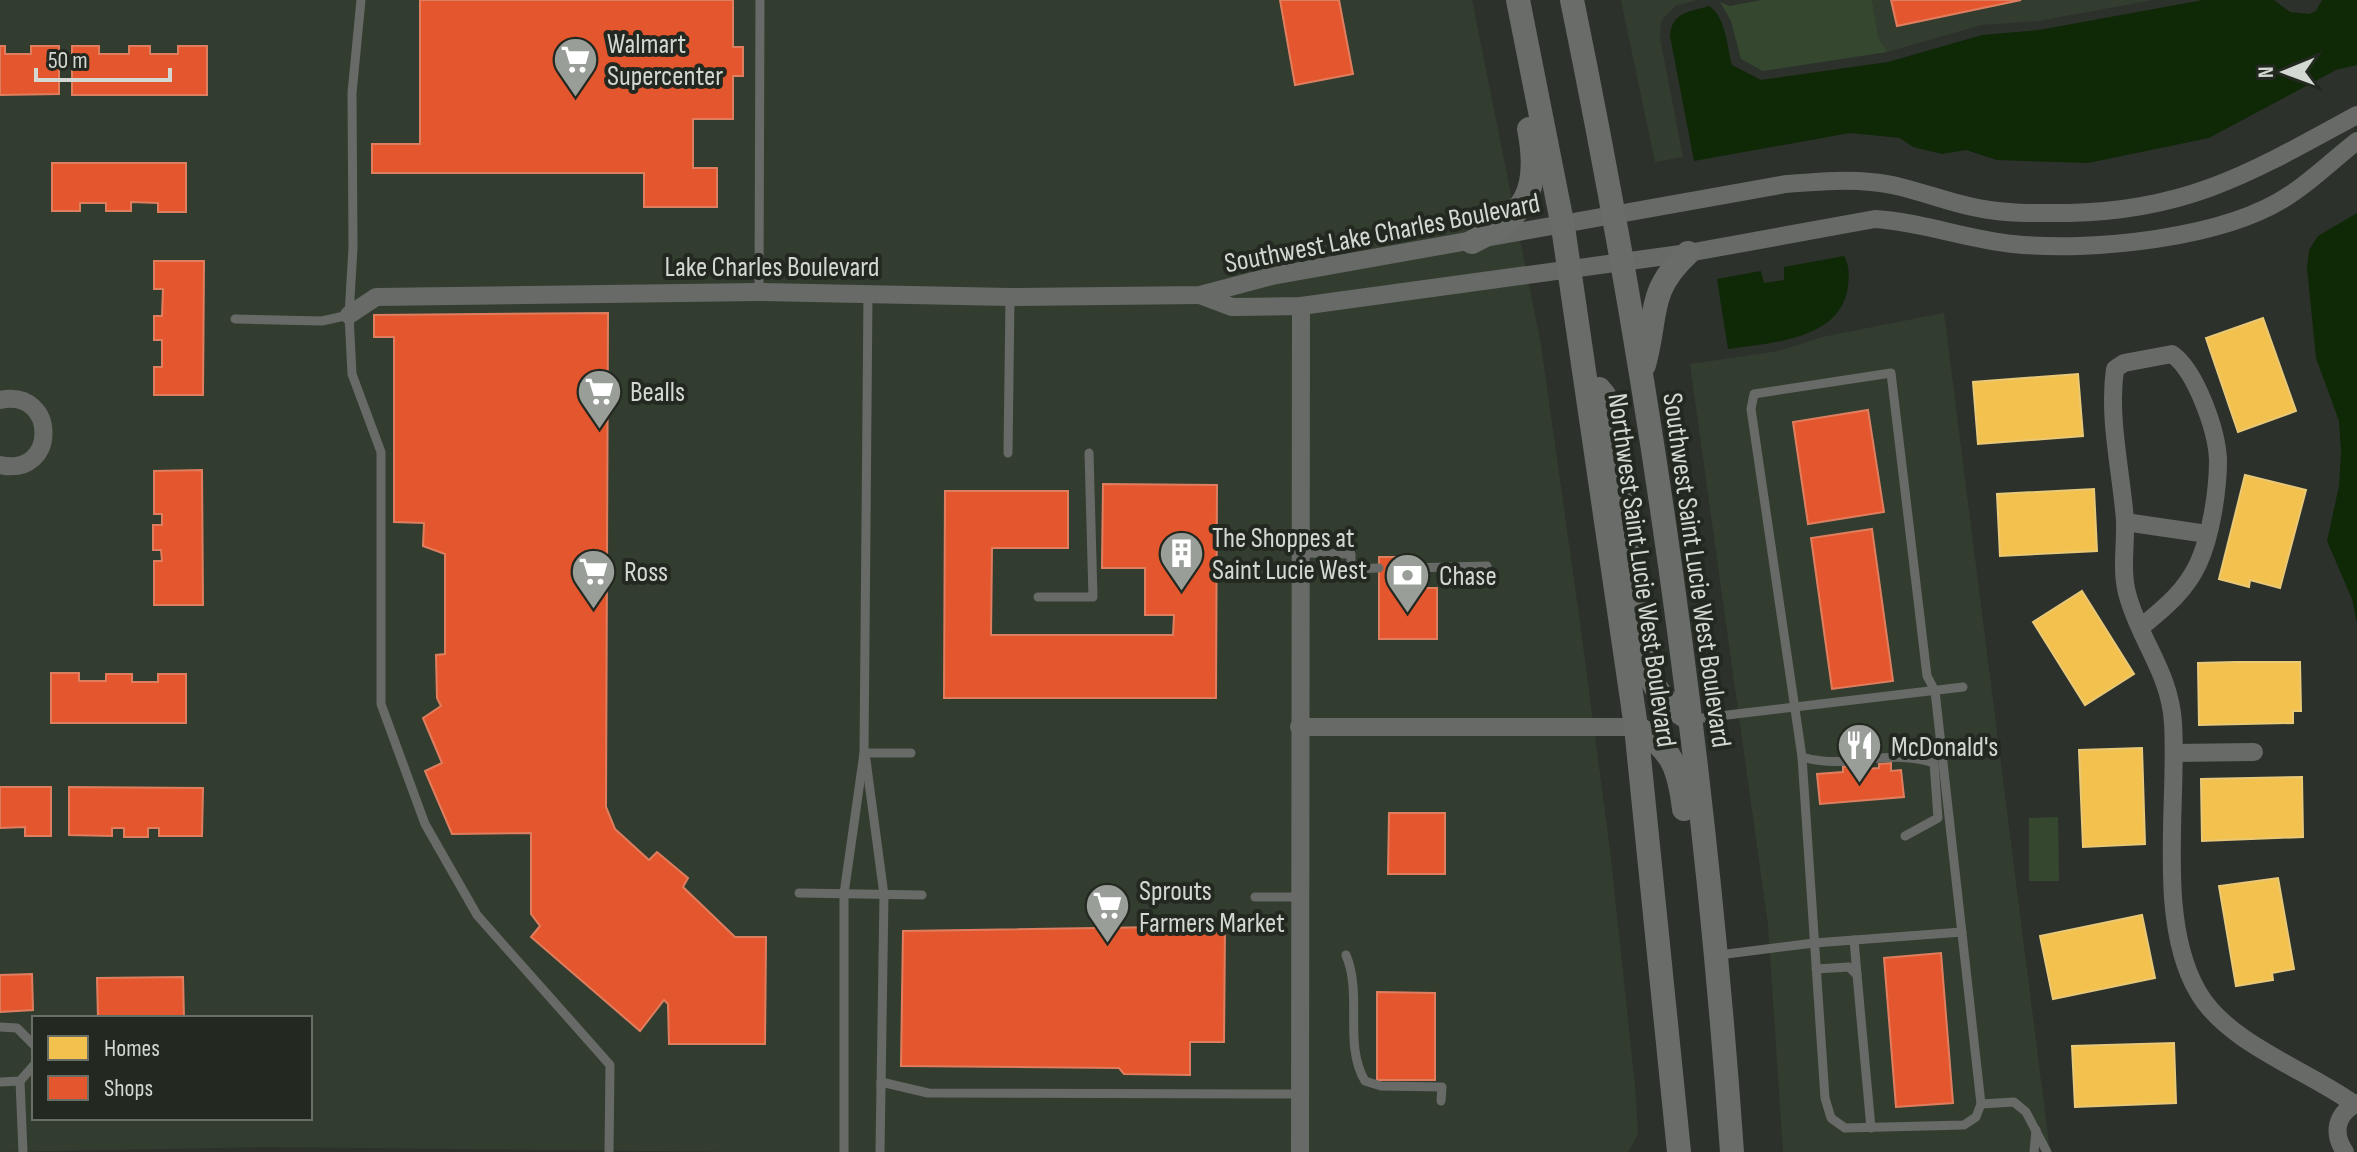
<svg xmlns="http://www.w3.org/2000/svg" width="2357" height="1152" viewBox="0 0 2357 1152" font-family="'Sofia Sans Condensed',sans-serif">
<rect width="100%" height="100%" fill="#2d312c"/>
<g fill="#333d2f" fill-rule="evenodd">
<path d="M0,0H1472L1541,345L1580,623L1610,850L1635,1086L1638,1134L1628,1152H739L263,1147L0,1152ZM34,1018H310V1118H34Z"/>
<path d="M1621,0H1697L1675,6L1661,21L1660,38L1683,157L1655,162Z"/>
<path d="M1872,0H2153L2038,21L1981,25L1887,52L1878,37Z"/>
<path d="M1944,313L2050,1152H1783L1768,925L1690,364L1779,351L1822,337Z"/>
</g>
<g fill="#35482f">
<path d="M1761,0H1872L1878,37L1887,52L1763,71L1741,59L1731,21L1720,2L1730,6Z"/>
<path d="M2058,817L2059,881H2029V818Z"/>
</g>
<g fill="#0f2806">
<path d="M2203,0H2274L2290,12L2309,14L2316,11L2322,0H2357V65L2336,70L2209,138L2088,163L1997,160L1966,150L1942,154L1913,147L1900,138L1850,133L1694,161L1670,36C1672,12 1689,12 1709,6C1726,17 1727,47 1732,65L1761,80L1888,62L1982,35L2039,30Z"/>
<path d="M2357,213V623L2352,599L2327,541L2339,486L2341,453L2339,421L2316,358L2307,268L2309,250L2318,236Z"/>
<path d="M1844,256C1850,268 1849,274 1848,287C1841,340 1770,343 1728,349L1717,279L1761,271L1764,283L1784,280V267Z"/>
</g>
<g fill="#f2c14e" stroke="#e9c876" stroke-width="2">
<path d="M2263,318L2296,411L2238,432L2206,338Z"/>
<path d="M2078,374L2083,436L1978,444L1973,382Z"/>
<path d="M2245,475L2306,490L2280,588L2250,580L2249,587L2219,579Z"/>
<path d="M2094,489L2097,551L2000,556L1997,494Z"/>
<path d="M2082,591L2134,674L2085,705L2033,622Z"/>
<path d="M2235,662H2300L2301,711H2293V723L2199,725L2198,663Z"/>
<path d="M2142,748L2145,844L2083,847L2079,750Z"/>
<path d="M2302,777L2303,837L2202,841L2201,779Z"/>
<path d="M2278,878L2294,969L2272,973L2273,980L2236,986L2219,886Z"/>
<path d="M2142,915L2155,978L2053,999L2040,936Z"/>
<path d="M2174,1043L2176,1103L2075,1107L2072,1046Z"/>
</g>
<g fill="#e4572e" stroke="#df7e5f" stroke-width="2">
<path d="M420,0H733V47H743V76H733V119H693V168H717V207H644V173H372V144H420Z"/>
<path d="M1280,0H1339L1353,74L1295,85Z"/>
<path d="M1891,0H2021L1897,26Z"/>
<path d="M0,46H5V54H31V46H59V94L0,95Z"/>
<path d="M72,46H99V54H129V46H150V54H178V46H207V95H72Z"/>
<path d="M52,163H186V212H158V203L131,202V211H106V203H80V211H52Z"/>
<path d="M154,261H204L203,395H154V367H162V340H154V316H162L163,289H154Z"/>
<path d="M608,313L606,807L615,829L649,860L657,852L688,878L683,887L735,937H766L765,1044H669L668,1004L664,1000L640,1031L531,937L540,926L531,914V833L452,834L425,771L442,763L423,718L441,706L437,698L436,655L445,654V554L423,546L424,523L394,522V337H374V315Z"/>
<path d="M1868,410L1884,512L1808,524L1793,422Z"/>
<path d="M202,470L203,605H154V561H162L161,550H153V525H162V514H154V471Z"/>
<path d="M1103,484L1217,485L1216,698H944L945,491H1068V548H992L991,635H1173L1174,615H1145V568H1102Z"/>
<path d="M1872,529L1893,681L1832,689L1811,538Z"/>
<path d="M1379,557H1410V588H1437V639H1379Z"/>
<path d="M51,673H79V681H106V674H132V682H158V674H186V723H51Z"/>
<path d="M1891,763V771L1901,770L1904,797L1820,804L1817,774L1843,772V767L1852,766V770L1879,768V764Z"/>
<path d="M0,787H51V836H25V827L0,828Z"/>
<path d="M69,787L203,788L202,836H159V828H148V837H124V828H112V836L69,835Z"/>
<path d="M1389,813H1445V874H1388Z"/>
<path d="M1225,926L1224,1042H1190V1075L1124,1074L1119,1068L901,1066L903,931Z"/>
<path d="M1941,953L1953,1103L1896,1107L1884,958Z"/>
<path d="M32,974L33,1010L0,1012V975Z"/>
<path d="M183,977L184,1018H98L97,978Z"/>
<path d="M1377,992L1435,993V1080H1377Z"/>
</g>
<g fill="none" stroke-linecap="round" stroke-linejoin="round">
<g stroke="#686a68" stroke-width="9">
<path d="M361,0L352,93L353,248L349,315L352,374L381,452V704L425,824L477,915L610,1065L609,1152"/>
<path d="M759,292L760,0"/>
<path d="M235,319L322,321L349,315"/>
<path d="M1891,373L1927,676L1935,691L1981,1104L1976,1117L1964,1125L1845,1128L1831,1118L1825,1098L1802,757L1751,409L1754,394Z"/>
<path d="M1008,453L1010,297"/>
<path d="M1300,553L1351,554V569L1379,568"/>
<path d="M1410,568L1487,566"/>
<path d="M1038,597H1093L1089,453"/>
<path d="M1694,719L1963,687"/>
<path d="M864,753H911"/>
<path d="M1802,757C1851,771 1884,747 1934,763L1938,818L1905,836"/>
<path d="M866,760L884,895L880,1152"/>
<path d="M799,893L922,895"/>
<path d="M1255,897H1299"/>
<path d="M1854,940L1857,975"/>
<path d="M1346,955C1363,995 1343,1044 1365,1081L1381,1086L1442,1087L1441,1101"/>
<path d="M1719,955L1814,943L1962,932"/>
<path d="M1816,969L1849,967L1857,975L1871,1128"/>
<path d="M0,1027L17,1028L34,1045"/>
<path d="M20,1081L23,1152"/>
<path d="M0,1082L20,1081L34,1065"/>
<path d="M881,1087V1082L928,1093L1299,1094"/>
<path d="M1981,1104L2014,1102L2026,1112L2047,1152"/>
<path d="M844,1152V894L864,753L868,293"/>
<path d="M2034,1152L2036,1130"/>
</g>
<g stroke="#686a68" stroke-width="18">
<path d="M1200,295L1232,307L1301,306L1688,253L1875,219C1922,222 1966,239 2013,244C2090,252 2226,239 2291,194C2314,179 2335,158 2357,141"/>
<path d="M349,315L376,297L759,292L1010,297L1200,295L1272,276L1786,184C1814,182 1842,179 1871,182C1909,185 1945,203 1983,209C2011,214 2040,213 2068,213C2189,211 2254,171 2357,115"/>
<path d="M0,400C58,388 58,478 0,465"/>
<path d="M2125,522L2207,534"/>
<path d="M2140,628C2163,609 2185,592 2198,564C2211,536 2218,491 2218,460C2217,431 2196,371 2172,354L2124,363L2115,369C2108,418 2121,470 2125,520C2126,543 2121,570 2127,593C2139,640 2170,672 2173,723C2178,805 2156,920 2198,992C2227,1043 2307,1070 2354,1104"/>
<path d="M1299,727H1636"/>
<path d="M2174,753L2254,752"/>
<path d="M1300,1152L1301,306"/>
<path d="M2345,1152C2332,1133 2336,1114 2357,1103"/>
</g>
<g stroke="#696c69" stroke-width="24">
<path d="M1518,0L1563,227L1636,727L1679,1152"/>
<path d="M1572,0C1650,379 1705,766 1732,1152"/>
<path d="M1472,242C1526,216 1541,190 1529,129"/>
<path d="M1644,365C1658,315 1646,292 1688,253"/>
<path d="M1599,389L1604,395L1611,430L1643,658C1652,687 1664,704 1690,719"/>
<path d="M1636,727C1672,749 1679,767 1684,809"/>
</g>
</g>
<defs>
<symbol id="supermarket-pin" viewBox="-11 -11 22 30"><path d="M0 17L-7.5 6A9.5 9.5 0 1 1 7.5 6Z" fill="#999e98" stroke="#232920"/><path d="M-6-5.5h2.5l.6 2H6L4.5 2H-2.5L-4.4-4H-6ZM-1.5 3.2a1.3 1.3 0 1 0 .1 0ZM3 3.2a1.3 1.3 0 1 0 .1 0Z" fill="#fff"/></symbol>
<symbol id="building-pin" viewBox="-11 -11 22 30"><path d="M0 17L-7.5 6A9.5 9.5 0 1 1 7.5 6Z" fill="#999e98" stroke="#232920"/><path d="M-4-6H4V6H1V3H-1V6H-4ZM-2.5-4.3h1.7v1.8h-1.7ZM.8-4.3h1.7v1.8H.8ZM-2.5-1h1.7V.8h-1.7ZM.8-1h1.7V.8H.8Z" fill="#fff"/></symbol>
<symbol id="bank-pin" viewBox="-11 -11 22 30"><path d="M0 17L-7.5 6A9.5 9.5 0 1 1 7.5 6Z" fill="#999e98" stroke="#232920"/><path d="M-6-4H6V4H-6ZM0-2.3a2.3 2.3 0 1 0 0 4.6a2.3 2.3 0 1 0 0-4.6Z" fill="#fff"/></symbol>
<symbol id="restaurant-pin" viewBox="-11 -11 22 30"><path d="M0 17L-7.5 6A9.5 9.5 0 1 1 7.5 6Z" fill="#999e98" stroke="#232920"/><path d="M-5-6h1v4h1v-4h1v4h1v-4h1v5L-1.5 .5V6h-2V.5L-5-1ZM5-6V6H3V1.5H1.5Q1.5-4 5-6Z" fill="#fff"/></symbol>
</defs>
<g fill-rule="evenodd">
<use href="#supermarket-pin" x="550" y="34" width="51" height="69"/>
<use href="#supermarket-pin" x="574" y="366" width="51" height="69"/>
<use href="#building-pin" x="1156" y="528" width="51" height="69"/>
<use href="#supermarket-pin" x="568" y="546" width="51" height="69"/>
<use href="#bank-pin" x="1382" y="550" width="51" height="69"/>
<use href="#restaurant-pin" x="1834" y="720" width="51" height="69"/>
<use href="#supermarket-pin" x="1082" y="880" width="51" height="69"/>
</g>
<g text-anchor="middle" stroke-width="8" stroke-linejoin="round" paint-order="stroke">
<g font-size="28" fill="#d3d8d2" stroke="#232920" text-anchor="start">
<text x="607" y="53">Walmart<tspan x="607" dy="32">Supercenter</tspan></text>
<text x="630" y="401">Bealls</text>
<text x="1212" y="547">The Shoppes at<tspan x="1212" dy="32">Saint Lucie West</tspan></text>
<text x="624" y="581">Ross</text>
<text x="1439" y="585">Chase</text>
<text x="1891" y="756">McDonald's</text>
<text x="1139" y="900">Sprouts<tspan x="1139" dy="32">Farmers Market</tspan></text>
</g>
<g font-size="28" fill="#d3d8d2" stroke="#232920">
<text transform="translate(1382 232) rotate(-11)" y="10">Southwest Lake Charles Boulevard</text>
<text x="772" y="276">Lake Charles Boulevard</text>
<text transform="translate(1643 570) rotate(82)" y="10">Northwest Saint Lucie West Boulevard</text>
<text transform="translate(1698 570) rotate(82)" y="10">Southwest Saint Lucie West Boulevard</text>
</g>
</g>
<rect x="32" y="1016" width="280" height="104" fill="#232920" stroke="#696f67" stroke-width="2"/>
<rect x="48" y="1036" width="40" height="24" fill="#f2c14e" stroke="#696f67" stroke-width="2"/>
<text x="104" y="1056" font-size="24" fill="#d3d8d2">Homes</text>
<rect x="48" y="1076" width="40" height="24" fill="#e4572e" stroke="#696f67" stroke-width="2"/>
<text x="104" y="1096" font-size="24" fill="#d3d8d2">Shops</text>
<g transform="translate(2285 72) rotate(269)" stroke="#232920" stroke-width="6" paint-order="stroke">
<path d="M0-6L14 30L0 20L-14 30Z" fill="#d3d8d2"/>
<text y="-12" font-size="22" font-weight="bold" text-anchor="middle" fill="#d3d8d2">N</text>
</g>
<path d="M36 68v12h134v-12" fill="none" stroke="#d3d8d2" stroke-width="4"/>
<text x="48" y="68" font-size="24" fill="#d3d8d2" stroke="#232920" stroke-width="6" paint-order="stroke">50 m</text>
</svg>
